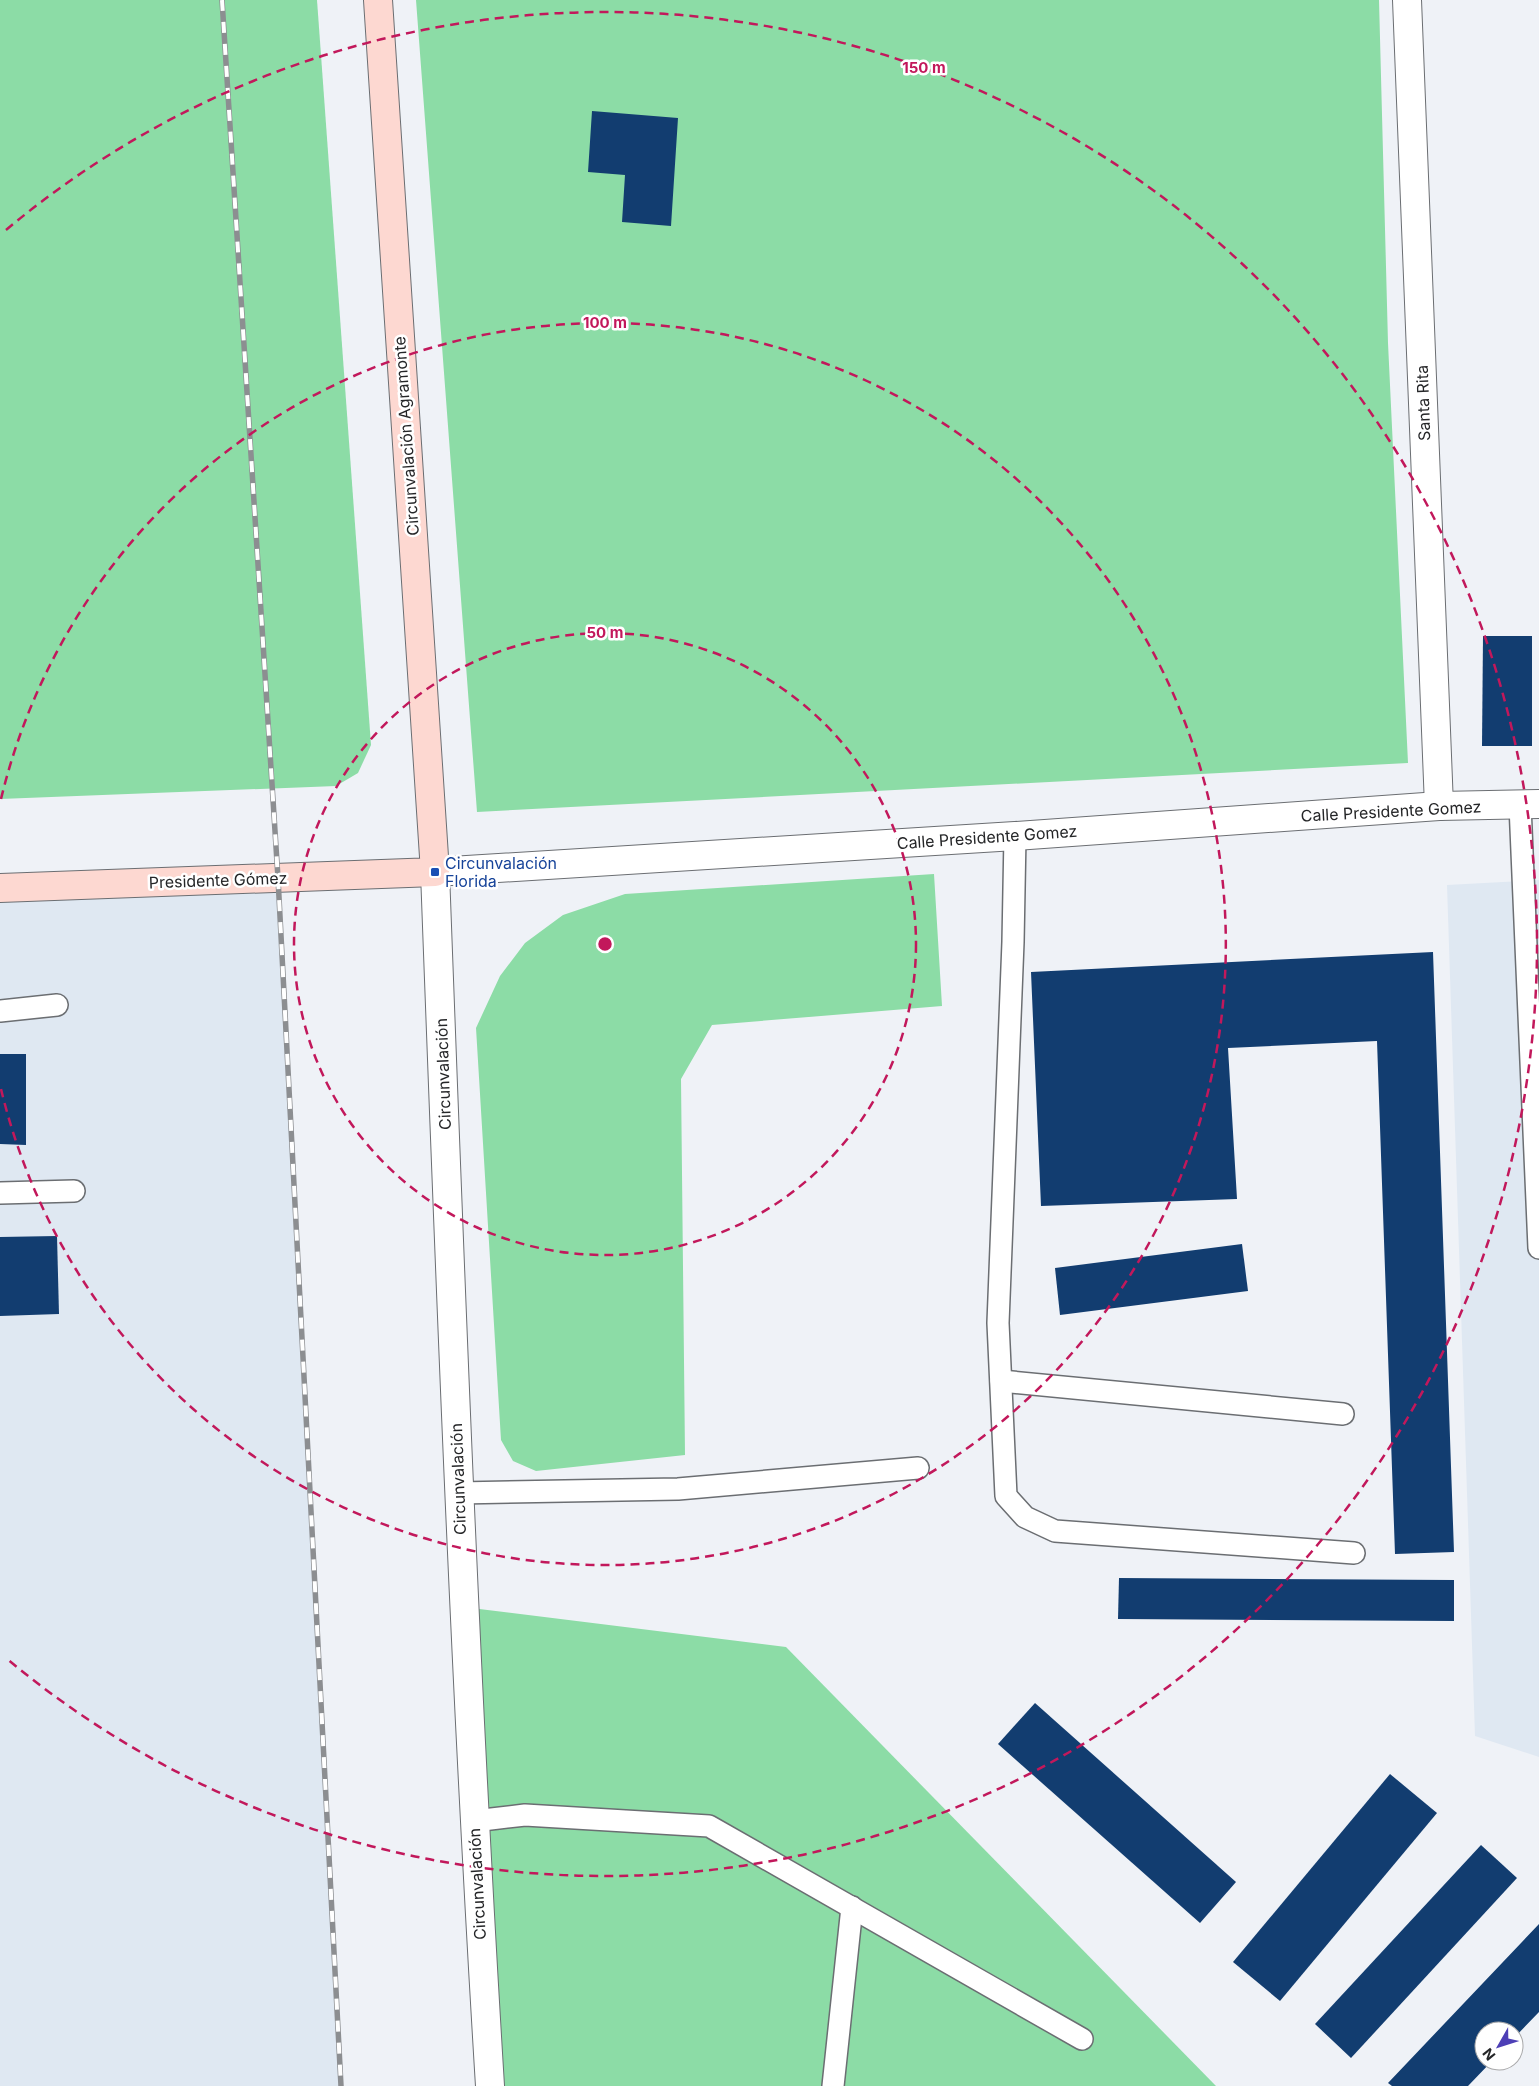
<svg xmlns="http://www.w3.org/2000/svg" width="1539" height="2086" viewBox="0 0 1539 2086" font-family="Inter,sans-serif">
<rect width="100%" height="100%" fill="#eff2f7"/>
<g fill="#dfe8f2">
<path d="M278,878L341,2086H0V888Z"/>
<path d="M1539,880V1757L1475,1736L1447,885Z"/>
</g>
<g fill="#8cdca6">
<path d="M0,0H317L371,745L358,773L336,786L0,799Z"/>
<path d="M416,0H1379L1388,343L1408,763L477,812Z"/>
<path d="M934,874L942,1006L712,1025L681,1079L685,1455L536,1471L513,1461L501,1440L476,1028L500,976L525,943L563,915L625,894Z"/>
<path d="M463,1607L786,1647L1216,2086H491Z"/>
</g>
<g fill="#123d70">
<path d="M592,111L678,118L671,226L622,222L625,175L588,172Z"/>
<path d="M1483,636H1532V746H1482Z"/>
<path d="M1433,952L1454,1552L1395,1554L1377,1041L1228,1048L1237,1199L1041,1206L1031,972Z"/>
<path d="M0,1054H26V1145L0,1144Z"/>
<path d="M57,1236L59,1314L0,1316V1237Z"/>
<path d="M1242,1244L1248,1291L1060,1315L1055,1268Z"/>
<path d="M1119,1578L1454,1580V1621L1118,1619Z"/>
<path d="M1035,1703L1236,1882L1200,1923L998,1744Z"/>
<path d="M1390,1774L1437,1813L1280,2001L1233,1962Z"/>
<path d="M1481,1845L1517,1878L1351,2058L1315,2024Z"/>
<path d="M1539,1924V2012L1514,2038V2031H1484V2061H1492L1468,2086H1392L1388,2083Z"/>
</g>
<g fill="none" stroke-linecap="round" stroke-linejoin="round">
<defs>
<g id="service">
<path d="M1520,805L1539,1248"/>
<path d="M1015,836L1013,942L998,1323L1006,1496L1025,1517L1055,1531L1354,1553"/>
<path d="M0,1011L57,1005"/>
<path d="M0,1193L74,1191"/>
<path d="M1001,1381L1343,1414"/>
<path d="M458,1493L678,1489L918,1468"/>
<path d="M474,1821L525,1815L709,1826L1082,2039"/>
<path d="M833,2086L852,1907"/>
</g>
<path id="minor" d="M1407,0L1439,806"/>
<path id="tertiary" d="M490,2086C465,1681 450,1277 435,872L1015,836L1439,806L1539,804"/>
<path id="secondary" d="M0,888L435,872L378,0"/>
</defs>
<use href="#service" stroke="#6b6e72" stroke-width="24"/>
<use href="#minor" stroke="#6b6e72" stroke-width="30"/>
<use href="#tertiary" stroke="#6b6e72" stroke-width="30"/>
<use href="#secondary" stroke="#6b6e72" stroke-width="30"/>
<use href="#service" stroke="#fff" stroke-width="21"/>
<use href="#minor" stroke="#fff" stroke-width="28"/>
<use href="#tertiary" stroke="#fff" stroke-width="28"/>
<use href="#secondary" stroke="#fdd8d1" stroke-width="28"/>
<defs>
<path id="rail" d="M222,0L278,878L341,2086"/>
</defs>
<use href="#rail" stroke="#8c8e91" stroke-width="5.5"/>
<use href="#rail" stroke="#fff" stroke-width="4" stroke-dasharray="11" stroke-linecap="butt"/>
</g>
<g fill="none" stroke="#c2185b" stroke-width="2.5" stroke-dasharray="9 6">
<circle cx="605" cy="944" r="311"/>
<path d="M1 799A621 621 0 1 1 1 1089"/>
<path d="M6 230A932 932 0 1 1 6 1658"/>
</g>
<rect fill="#1a4fb4" stroke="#fff" stroke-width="2" x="430" y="867" width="10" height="10" rx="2.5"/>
<g text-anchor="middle" stroke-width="5" stroke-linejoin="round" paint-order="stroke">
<g font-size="16" fill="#252628" stroke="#fff">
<text transform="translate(1423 403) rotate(-92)" y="6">Santa Rita</text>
<text transform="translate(406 436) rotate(-94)" y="6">Circunvalación Agramonte</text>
<text transform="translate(1391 811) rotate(-3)" y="6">Calle Presidente Gomez</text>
<text transform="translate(987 837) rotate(-4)" y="6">Calle Presidente Gomez</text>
<text transform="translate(218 880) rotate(-2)" y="6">Presidente Gómez</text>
<text transform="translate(443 1074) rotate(-92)" y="6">Circunvalación</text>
<text transform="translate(458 1479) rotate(-92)" y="6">Circunvalación</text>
<text transform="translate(477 1884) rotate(-93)" y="6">Circunvalación</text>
</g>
<g font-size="16" fill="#164399" stroke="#fff" text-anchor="start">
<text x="445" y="869">Circunvalación<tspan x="445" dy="18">Florida</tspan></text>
</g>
</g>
<circle cx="605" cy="944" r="8" fill="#c2185b" stroke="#fff" stroke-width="2.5"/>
<g font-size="15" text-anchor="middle" font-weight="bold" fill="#c2185b" stroke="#fff" stroke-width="5" stroke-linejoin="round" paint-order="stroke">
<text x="924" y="73">150 m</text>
<text x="605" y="328">100 m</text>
<text x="605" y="638">50 m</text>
</g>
<g transform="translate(1499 2046) rotate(231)"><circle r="24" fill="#ffffff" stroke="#a8a8a9"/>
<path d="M0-4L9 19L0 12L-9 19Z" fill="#4d3fb6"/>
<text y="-8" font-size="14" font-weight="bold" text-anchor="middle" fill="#252628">N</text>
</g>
</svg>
